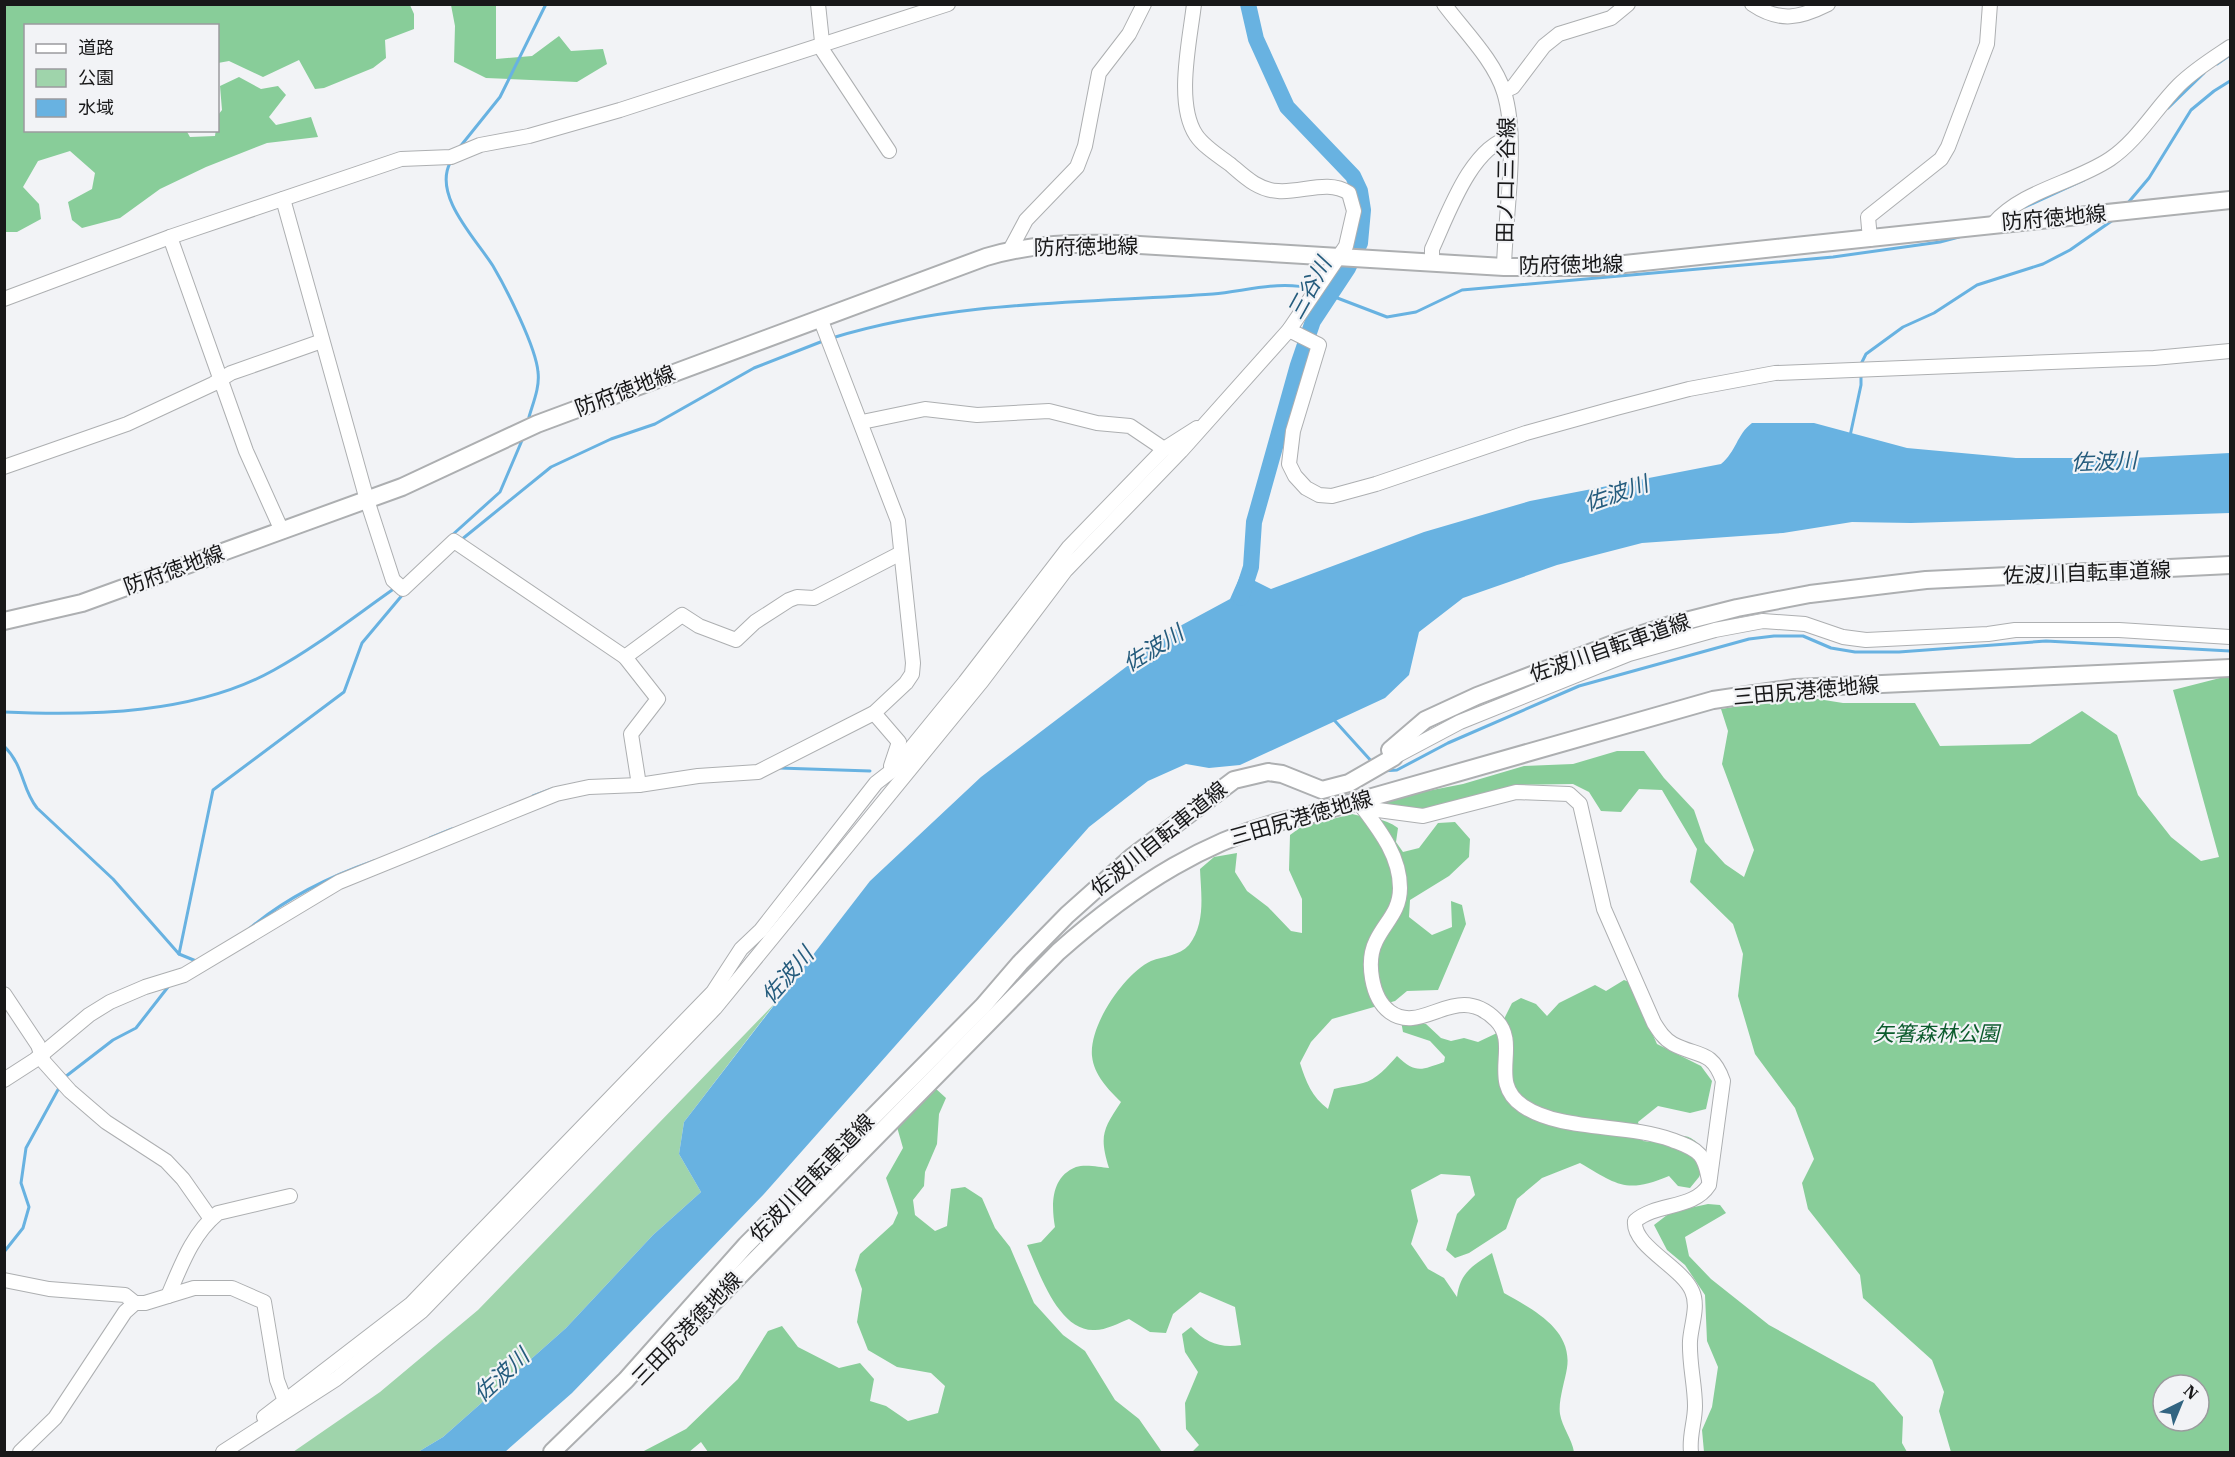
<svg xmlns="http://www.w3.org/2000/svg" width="2235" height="1457" viewBox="0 0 2235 1457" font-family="'IBM Plex Serif','Noto Sans JP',serif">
<rect width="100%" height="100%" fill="#f2f3f6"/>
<path fill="#9fd4ab" d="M776,1002L684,1122L679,1154L701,1192L653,1235L566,1328L443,1437L418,1452H293L380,1392L478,1310Z"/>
<g fill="#88cd99" fill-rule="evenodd">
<path d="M4,5H410L414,14V29L385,40L386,58L373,68L324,88L315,89L299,60L263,77L229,61L218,63V26H26V130H186L190,137L215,136L218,115L222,110L220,86L239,77L261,89L278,86L286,95L269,117L276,125L311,117L318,137L267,143L206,167L160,189L120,218L82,228L72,220L68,202L92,189L95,173L70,151L38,161L23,187L39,204L41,219L17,232H5Z"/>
<path d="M451,5H496V59L532,56L559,36L571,51L603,49L607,64L577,82L486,78L454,62L455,26Z"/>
<path d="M2224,677L2230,678V1452H1951L1939,1411L1944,1392L1932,1360L1863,1298L1860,1275L1808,1209L1802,1183L1814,1159L1795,1108L1755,1054L1738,996L1743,954L1733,924L1690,882L1697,849L1662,790L1639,789L1621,812L1601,811L1589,792L1573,784L1515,785L1435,809L1384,808L1386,799L1463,784L1524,766L1573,764L1617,751H1644L1664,778L1694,810L1705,842L1725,864L1744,877L1754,850L1722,764L1728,731L1721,709L1799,696L1843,703H1915L1940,746L2030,744L2082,711L2117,735L2138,795L2171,837L2201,861L2219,857L2173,690ZM2163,1385H2199V1421H2163Z"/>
<path d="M1352,814C1369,819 1384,817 1398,828L1396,842L1403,852L1419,848L1438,823L1455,822L1470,839L1469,857L1449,876L1410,900L1409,917L1432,935L1452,927L1451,901L1462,905L1466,924L1438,990L1407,991L1395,1001L1332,1019L1311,1042L1300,1063C1306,1082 1312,1097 1328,1109L1334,1089C1344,1086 1353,1086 1363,1083C1376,1080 1388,1066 1397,1056C1416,1074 1421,1070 1444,1062L1445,1057L1430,1041L1403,1032L1401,1021L1426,1024L1441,1038L1451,1041L1464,1038L1478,1042L1497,1033L1512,1003L1521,998L1536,1004L1547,1016L1559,1003L1595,985L1606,991L1624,980L1629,982L1657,1044L1701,1066L1712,1081L1706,1109L1690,1113L1658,1106L1638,1122L1643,1141C1678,1146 1681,1119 1708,1155L1699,1177L1690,1188L1678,1186L1669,1176C1626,1194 1618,1185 1580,1163L1542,1178L1517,1199L1506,1229L1469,1253L1455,1258L1446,1250L1457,1214L1475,1195L1470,1176L1441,1174L1411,1190L1418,1221L1411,1244L1428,1269L1444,1278L1457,1297C1460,1273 1472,1266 1492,1253L1504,1293C1532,1309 1573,1329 1567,1368C1565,1381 1558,1401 1560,1414C1562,1427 1572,1439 1574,1452H1192L1199,1445L1186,1429L1185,1403L1198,1372L1185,1352L1182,1334L1191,1327C1205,1342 1221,1349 1241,1345L1235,1307L1200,1292L1173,1314L1166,1333L1150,1332L1129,1319C1119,1323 1104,1331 1093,1330C1058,1330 1039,1272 1027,1245L1041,1242L1055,1227C1051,1204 1051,1177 1076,1167C1085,1164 1100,1167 1109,1168C1099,1136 1103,1129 1121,1102C1108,1089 1094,1075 1092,1056C1089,1025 1124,974 1151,961C1164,956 1179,956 1189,945C1206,923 1201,894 1200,869L1214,857L1237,853L1235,872L1247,891L1268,907L1291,931L1302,933V899L1289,870L1290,835L1301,827Z"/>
<path d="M935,1088L946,1098L939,1114L937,1144L925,1172L924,1186L913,1200L915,1215L935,1231L947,1226L951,1189L965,1187L982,1198L995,1228L1010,1247L1034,1303L1063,1335L1085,1351L1115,1400L1139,1419L1162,1452H708L701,1442L689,1452H642L686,1429L738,1379L768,1331L782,1326L798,1347L839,1368L860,1363L874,1379L870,1401L886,1406L908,1421L938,1413L945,1386L931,1373L897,1367L868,1350L857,1322L862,1289L855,1270L860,1254L893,1224L898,1213L886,1178L903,1148L897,1127Z"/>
<path d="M1708,1204L1720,1205L1726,1213L1685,1237L1689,1256L1711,1279L1769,1325L1874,1383L1903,1417L1902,1443L1907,1452H1704L1702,1430L1712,1407L1718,1367L1707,1341L1705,1295L1685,1265L1667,1250L1654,1225L1671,1212Z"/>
</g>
<path fill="#68b2e1" d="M1752,423H1814L1907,448L2016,458H2132L2230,453V513L1911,523L1852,522L1783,533L1642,543L1557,565L1463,598L1419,632L1409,675L1385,698L1240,765L1209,768L1186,764L1148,781L1089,827L764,1194L572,1393L505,1452H418L443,1437L566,1328L653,1235L701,1192L679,1154L684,1122L870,881L981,777L1180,626L1230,599L1241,574L1271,589L1424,532L1530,501L1721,464C1736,452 1737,434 1752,423Z"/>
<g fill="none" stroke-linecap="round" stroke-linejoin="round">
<g stroke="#68b2e1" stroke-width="3">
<path d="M2217,64L2230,55"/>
<path d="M2168,108L2204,73"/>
<path d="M459,148L500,97L546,4"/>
<path d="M450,163C433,196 476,239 493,266C506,288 536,347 538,372C540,387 533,403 529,417"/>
<path d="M2127,204L2149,178L2191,110L2214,91L2230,81"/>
<path d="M2025,207L2084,180"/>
<path d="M1319,291L1387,317L1416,312L1462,290L1833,257L1940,242L1959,237"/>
<path d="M832,338C955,300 1086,303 1213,294C1246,291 1280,280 1313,289"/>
<path d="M1860,366L1866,354L1903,327L1934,313L1977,285L2043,264L2070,250L2113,220"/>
<path d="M1850,436L1861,385V375"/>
<path d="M450,537L500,492L523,438"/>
<path d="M461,540L551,467L611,439L655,424L754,368L823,341"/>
<path d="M4,712C92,716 195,714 274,670C316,647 355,616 395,588"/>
<path d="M1335,721L1373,763"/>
<path d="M4,746C25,767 21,788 37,808L113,879L179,954L196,961"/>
<path d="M779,768L870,771"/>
<path d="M1382,771L1397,770L1448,743L1579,686L1749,639L1774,636H1803L1831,648L1855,652H1899L2046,641L2230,651"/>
<path d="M533,796L552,789"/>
<path d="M430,838L452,829"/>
<path d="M249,929C287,897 328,877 374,861"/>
<path d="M179,954L213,790L344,692L362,643L404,593"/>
<path d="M65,1077L113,1040L136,1028L168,987"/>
<path d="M4,1252L23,1228L29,1207L21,1183L26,1148L60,1086"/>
</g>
<path stroke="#68b2e1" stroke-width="16" d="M1241,598L1251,567L1254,522L1298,365L1313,321L1348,268L1360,243L1363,210L1360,191L1353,176L1287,107L1256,39L1248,4"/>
<defs>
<g id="minor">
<path d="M818,4L823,51L889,151"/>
<path d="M1444,4C1464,31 1494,60 1504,92C1519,140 1505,215 1504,267"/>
<path d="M1752,4C1780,23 1800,18 1828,4"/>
<path d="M1504,91L1513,87L1544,46L1559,34L1611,18L1628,4"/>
<path d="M283,199L367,500L393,580L403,589L454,541L625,657L682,615L699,626L736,640L755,622L789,600L797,597L814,598L901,553"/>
<path d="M1994,223C2023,190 2074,183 2110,159C2138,140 2155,109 2179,85C2194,70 2212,59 2230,47"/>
<path d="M170,237L246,451L282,531"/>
<path d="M1870,239L1868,217L1941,159L1948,147L1987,44L1990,4"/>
<path d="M1010,250L1026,220L1077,167L1085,146L1099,73L1129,34L1144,4"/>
<path d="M1432,262V249C1447,217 1471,146 1510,138"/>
<path d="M4,299L170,237L401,159L451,157L480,145L529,136L620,110L948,4"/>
<path d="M1289,330L1319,345L1293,431L1289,464L1295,476L1306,488L1319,495L1332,496L1376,484L1526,433L1616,408L1689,389L1775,373L2154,358L2230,351"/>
<path d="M862,422L925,409L977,415L1049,411L1097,423L1130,426L1164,449"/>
<path d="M4,467L127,424L213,384L231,373L322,341"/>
<path d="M625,657L658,699L631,734L639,785"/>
<path d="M874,713L899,742L891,766"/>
<path d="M1394,757L1460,722L1629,654L1715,630L1763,621L1805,624L1843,637L1866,640L1988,634L2015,630H2119L2230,637"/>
<path d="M1357,801L1363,808L1423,816L1516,792L1569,794L1580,804L1604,909L1654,1023C1659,1031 1664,1039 1673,1044C1697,1057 1712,1049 1723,1081L1709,1185C1693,1210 1657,1202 1635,1221C1632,1246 1682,1267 1692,1291C1699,1306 1691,1325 1690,1341C1689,1363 1695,1385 1695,1406C1695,1422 1689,1436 1691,1452"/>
<path d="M1363,808C1381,832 1400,857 1400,888C1400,912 1385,922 1376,941C1366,961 1371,998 1390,1012C1423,1036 1456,980 1496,1020C1521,1045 1487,1082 1523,1106C1562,1132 1626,1123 1672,1140C1682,1144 1693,1147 1700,1155C1706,1162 1707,1171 1709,1180"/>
<path d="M4,994L38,1045L44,1062L70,1091L106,1122L166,1161L183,1179L211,1219"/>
<path d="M4,1080L35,1060L89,1015L110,1002L145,987L184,975L339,882L556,794L589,787L639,785L698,776L758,772L874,713L906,683L912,674L913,663L898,521L820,318"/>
<path d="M4,1280L49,1289L125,1295L135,1303H145L194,1288H232L264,1302L277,1380L285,1401"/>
<path d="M168,1296C181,1266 192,1234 218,1213L290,1196"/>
<path d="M264,1417L411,1304L713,992L741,949L761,930L876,783L894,769L965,682L1069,547L1164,449L1197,428"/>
<path d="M20,1452L55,1418L125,1312L135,1303"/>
<path d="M223,1452L336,1379L422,1311L715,1008L982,681L1065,571L1181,451L1289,330L1346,246L1354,211L1349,193C1328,179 1302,193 1278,191C1258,190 1245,177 1231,165C1219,156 1204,147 1196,135C1175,103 1190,40 1194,4"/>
</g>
<g id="major">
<path d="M4,621L82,603L402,487L537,424L986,257C1034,243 1074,243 1123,244L1504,267H1596L2230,200"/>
<path d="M699,1317L1058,952C1130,888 1212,833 1309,815L1713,700L1795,688L2230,668"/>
<path d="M552,1452L626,1380L746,1245L983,1006L1020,963L1067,915L1132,857L1234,780L1268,772L1282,774L1322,790L1349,783L1394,757L1390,750L1425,720L1477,696L1618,642L1670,625L1737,608L1810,594L1926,580L2230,565"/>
</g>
</defs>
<use href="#minor" stroke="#adafb1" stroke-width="16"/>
<use href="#major" stroke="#adafb1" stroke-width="20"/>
<use href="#minor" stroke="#fff" stroke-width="14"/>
<use href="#major" stroke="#fff" stroke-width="16"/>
</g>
<g text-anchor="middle" stroke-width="4.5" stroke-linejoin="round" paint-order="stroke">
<g font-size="21" fill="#181819" stroke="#f2f3f6">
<text transform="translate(1506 180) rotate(-89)" y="7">田ノ口三谷線</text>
<text transform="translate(2054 218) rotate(-5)" y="7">防府徳地線</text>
<text transform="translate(1086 247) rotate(-1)" y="7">防府徳地線</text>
<text transform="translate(1571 265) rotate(-1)" y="7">防府徳地線</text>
<text transform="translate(625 391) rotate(-21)" y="7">防府徳地線</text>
<text transform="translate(174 570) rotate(-20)" y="7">防府徳地線</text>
<text transform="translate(2087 573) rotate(-2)" y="7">佐波川自転車道線</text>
<text transform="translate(1610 648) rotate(-19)" y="7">佐波川自転車道線</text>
<text transform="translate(1806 691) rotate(-5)" y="7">三田尻港徳地線</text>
<text transform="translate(1301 818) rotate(-16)" y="7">三田尻港徳地線</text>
<text transform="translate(1159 839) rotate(-39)" y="7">佐波川自転車道線</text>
<text transform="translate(812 1178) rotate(-46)" y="7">佐波川自転車道線</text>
<text transform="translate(687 1329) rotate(-46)" y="7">三田尻港徳地線</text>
</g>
<g font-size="21" font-style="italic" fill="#0b5b2c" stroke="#f2f3f6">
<text x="1936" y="1041">矢箸森林公園</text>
</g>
<g font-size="22" font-style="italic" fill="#255c7d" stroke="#f2f3f6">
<text transform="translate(1309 288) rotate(-61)" y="8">三谷川</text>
<text transform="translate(2104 461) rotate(-2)" y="8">佐波川</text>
<text transform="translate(1616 493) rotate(-19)" y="8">佐波川</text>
<text transform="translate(1153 648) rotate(-32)" y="8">佐波川</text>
<text transform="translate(787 975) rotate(-49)" y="8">佐波川</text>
<text transform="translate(501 1375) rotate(-43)" y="8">佐波川</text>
</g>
</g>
<rect width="2235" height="1457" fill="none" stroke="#181819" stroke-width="12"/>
<rect x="24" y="24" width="195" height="108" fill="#f2f3f6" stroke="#9b9b9e" stroke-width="1.5"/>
<rect x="36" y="44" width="30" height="9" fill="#ffffff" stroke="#9b9b9e" stroke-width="1.5"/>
<text x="78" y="54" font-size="18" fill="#181819">道路</text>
<rect x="36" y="69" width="30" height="18" fill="#9fd4ab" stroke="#9b9b9e" stroke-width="1.5"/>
<text x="78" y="84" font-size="18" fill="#181819">公園</text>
<rect x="36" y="99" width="30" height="18" fill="#68b2e1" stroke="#9b9b9e" stroke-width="1.5"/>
<text x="78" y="114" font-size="18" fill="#181819">水域</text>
<g transform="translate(2181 1403) rotate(43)"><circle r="28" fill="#f2f3f6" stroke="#9b9b9e" stroke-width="1.5"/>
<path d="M0-4.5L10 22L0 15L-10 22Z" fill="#326481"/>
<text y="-9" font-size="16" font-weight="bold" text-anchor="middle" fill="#181819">N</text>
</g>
</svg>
